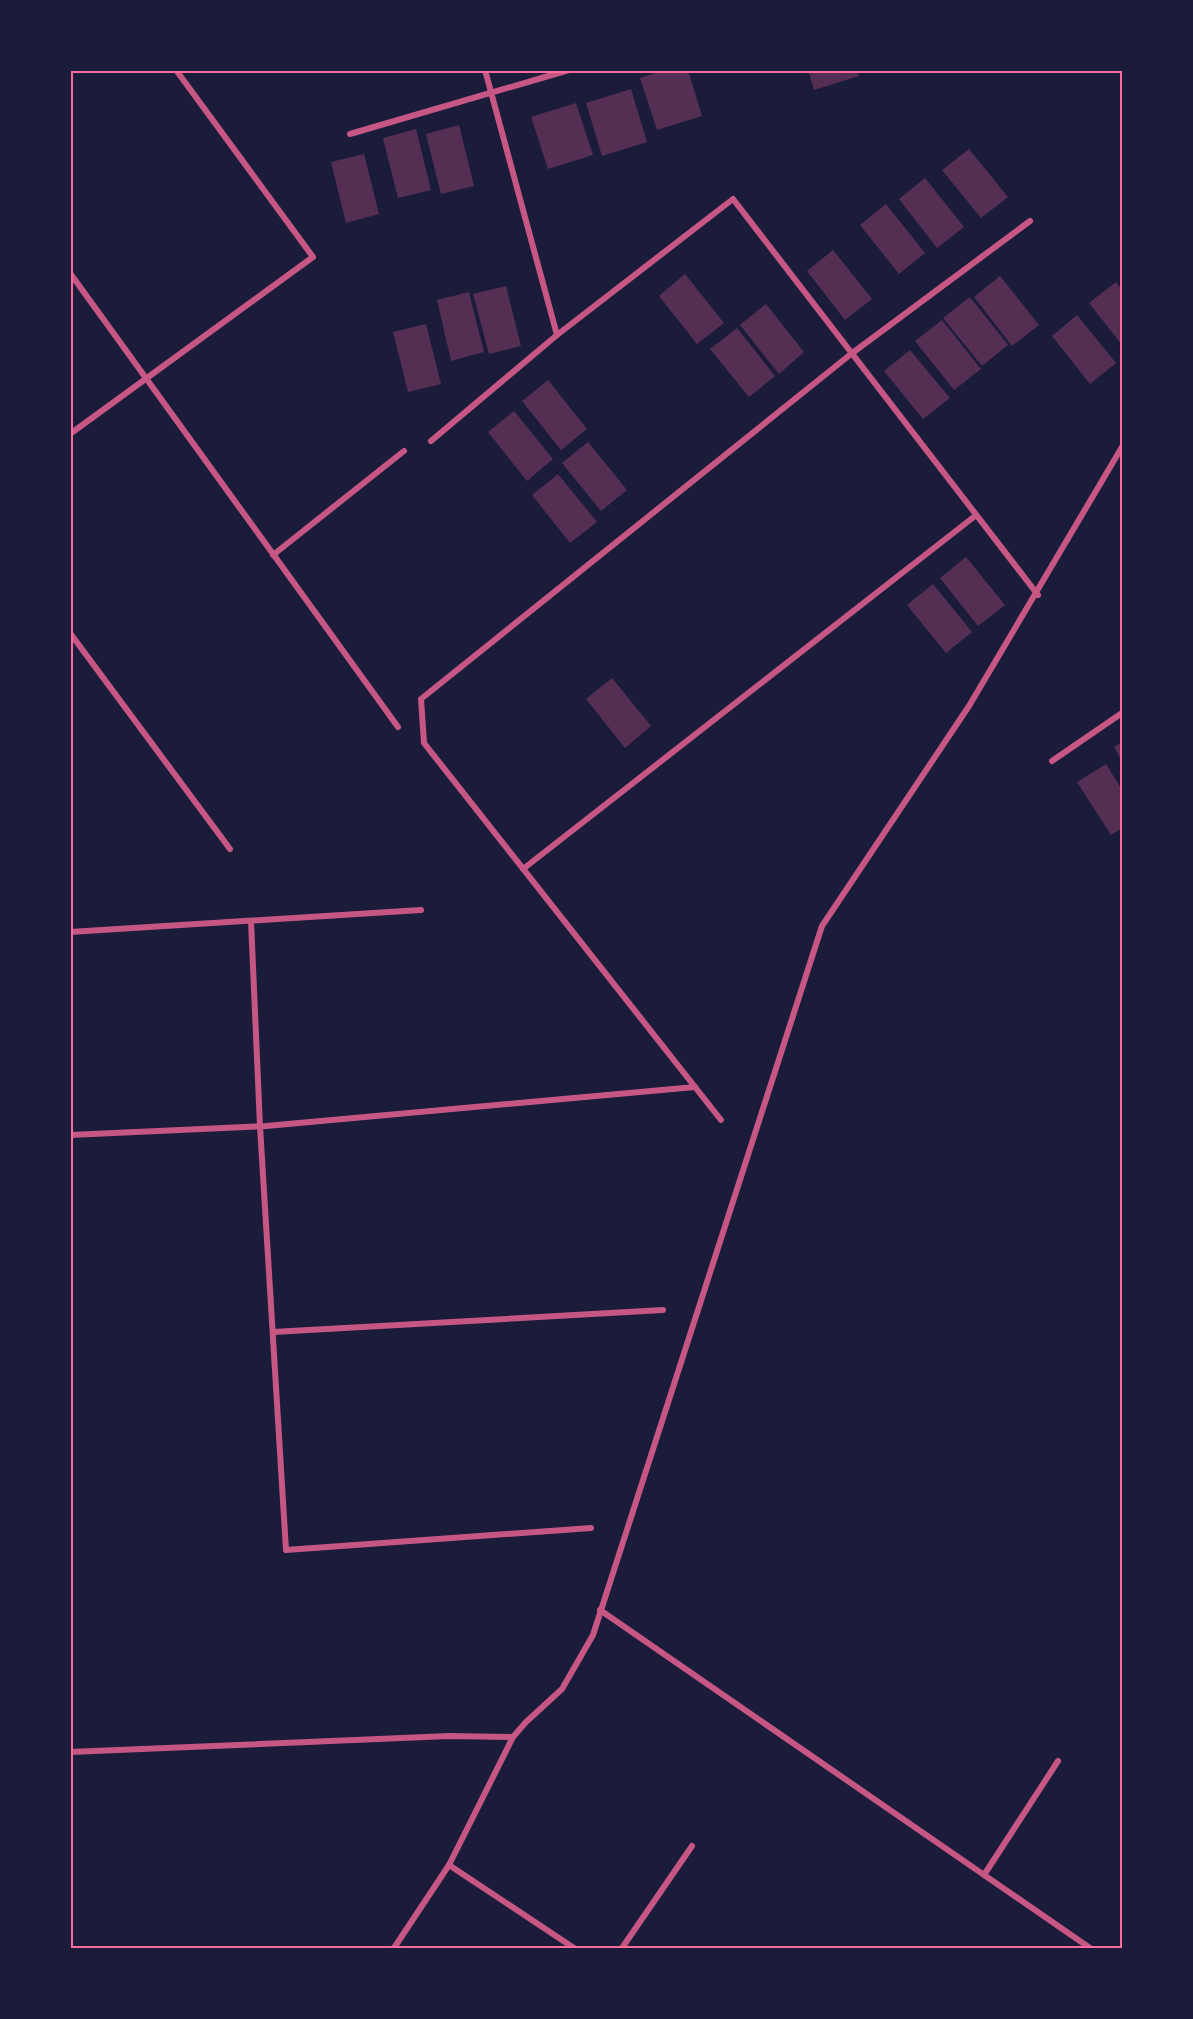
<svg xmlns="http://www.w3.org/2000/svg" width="1193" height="2019" viewBox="0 0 1193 2019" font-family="'Work Sans',sans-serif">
<rect width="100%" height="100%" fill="#1b1b3a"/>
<g fill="#542f53">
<path d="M664,70H688L702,116L657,130L640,78Z"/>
<path d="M808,70H857L859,76L814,90Z"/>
<path d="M631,89L647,142L602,156L586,103Z"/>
<path d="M576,103L593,155L548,169L531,117Z"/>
<path d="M459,125L474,186L441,194L426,134Z"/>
<path d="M416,129L431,190L398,198L383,138Z"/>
<path d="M969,149L1008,197L981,218L942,170Z"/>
<path d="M364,154L379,214L346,223L331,162Z"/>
<path d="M925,178L964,227L937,248L899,199Z"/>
<path d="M886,204L925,253L899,274L860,225Z"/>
<path d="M833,250L872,299L845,320L807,271Z"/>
<path d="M685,274L724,323L697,344L659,296Z"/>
<path d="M1000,276L1039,325L1012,346L974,297Z"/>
<path d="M1116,282L1122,290V345L1089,303Z"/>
<path d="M506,286L521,346L489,354L473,294Z"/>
<path d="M469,292L484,352L451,361L437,300Z"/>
<path d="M970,297L1008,345L982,366L943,318Z"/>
<path d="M766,304L804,352L779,374L740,325Z"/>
<path d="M1077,315L1116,363L1090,384L1052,336Z"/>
<path d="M942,320L981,369L954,390L915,341Z"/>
<path d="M426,324L441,384L408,392L393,332Z"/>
<path d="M737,328L775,376L749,397L710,349Z"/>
<path d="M910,350L950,398L923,419L884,371Z"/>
<path d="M548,380L587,429L561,450L522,401Z"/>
<path d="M514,411L553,459L527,481L488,432Z"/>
<path d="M588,442L627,490L601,511L562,463Z"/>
<path d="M558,474L597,522L570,543L532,495Z"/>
<path d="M966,557L1005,605L978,626L940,578Z"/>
<path d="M933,584L972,632L946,653L907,605Z"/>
<path d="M612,678L651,726L625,748L586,699Z"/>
<path d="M1122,742V761L1114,747Z"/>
<path d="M1106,764L1122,790V828L1111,835L1077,782Z"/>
</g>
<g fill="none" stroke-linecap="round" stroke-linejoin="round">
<g stroke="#c65784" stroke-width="6">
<path d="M485,70L557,335"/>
<path d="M350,134L569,70"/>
<path d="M70,273L398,727"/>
<path d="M70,434L313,257L176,70"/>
<path d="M431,441L557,335L733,199L1038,595"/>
<path d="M273,555L404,451"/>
<path d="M70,633L230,849"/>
<path d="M1052,761L1122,713"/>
<path d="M523,869L975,516"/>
<path d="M251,921L260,1126L286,1550L591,1528"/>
<path d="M70,932L421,910"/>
<path d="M721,1120L424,743L421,699L851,354L1030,221"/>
<path d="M70,1135L266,1126L695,1087"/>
<path d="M273,1332L663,1310"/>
<path d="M600,1610L1090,1948"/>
<path d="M70,1752L449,1736L513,1737L526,1722L562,1689L593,1635L822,926L969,706L1122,447"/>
<path d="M449,1865L574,1948"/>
<path d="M984,1875L1058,1761"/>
<path d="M394,1948L449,1865L513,1737"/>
<path d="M622,1948L692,1846"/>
</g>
</g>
<rect width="1193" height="2019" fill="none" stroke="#1b1b3a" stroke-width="144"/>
<rect x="72" y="72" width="1049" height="1875" fill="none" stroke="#ff6b9d" stroke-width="2"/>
</svg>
